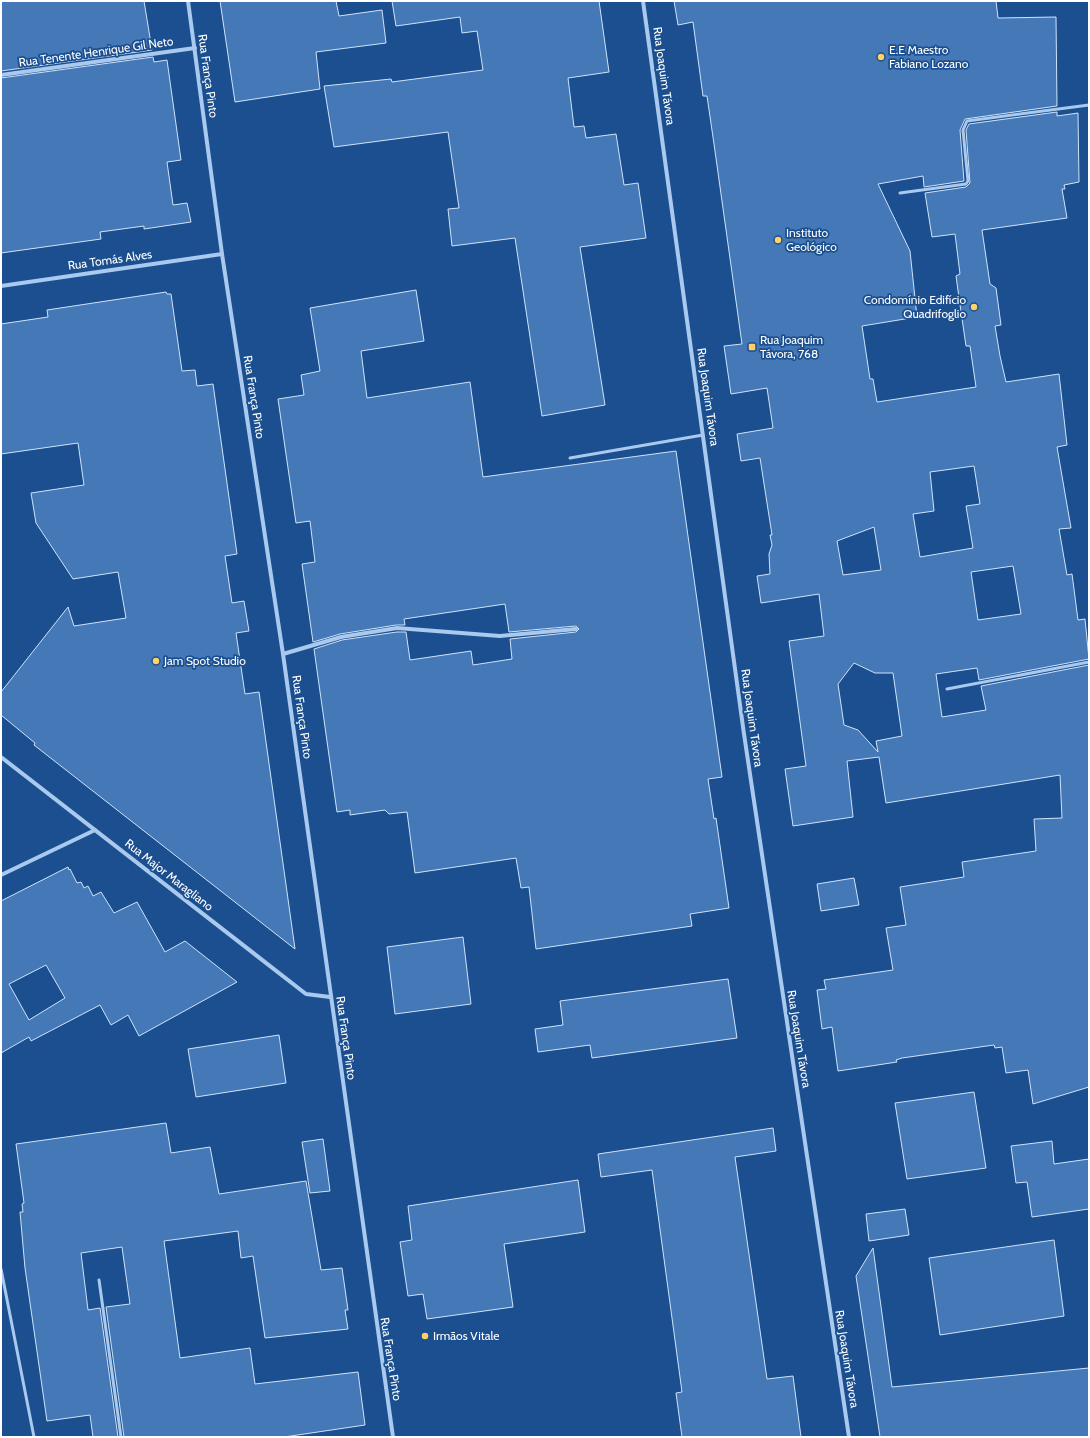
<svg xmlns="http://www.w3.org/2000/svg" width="1090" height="1438" viewBox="0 0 1090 1438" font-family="Cabin,sans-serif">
<rect width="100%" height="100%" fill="#1b4f8f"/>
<g fill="#4478b7" stroke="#cfe3fa" fill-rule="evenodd">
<path d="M1,1H144L152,50L1,71Z"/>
<path d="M220,1H336L339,16L382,10L386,43L316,52L320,89L235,102Z"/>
<path d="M392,1H599L609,72L568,78L574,127L584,126L586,138L616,134L624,185L638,183L646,238L580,247L605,405L542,416L515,238L452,246L448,209L459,208L448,132L334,147L324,86L391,79L392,82L483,70L477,31L462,33L460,17L396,26Z"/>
<path d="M674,1H996L998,18L1056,17L1057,106L965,119L960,130L964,181L924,187L923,176L878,184L910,251L917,317L862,326L870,379H873L877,402L976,387L970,346H966L960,305L956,276L960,274L955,234L932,237L925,193L966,187L970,183L966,130L969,124L1057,112V116L1078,113L1079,182L1064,185L1065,189H1062L1067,218L982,230L990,284L996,288L1001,325L995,326L1000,356L1006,382L1059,374L1067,445L1057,447L1071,528L1059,529L1067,575L1072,574L1078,620L1085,619L1089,659L979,680L977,668L936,674L942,717L986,710L981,686L1089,665V1087L1033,1104L1028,1070L1006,1073L1002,1047L995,1048L994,1045L902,1058L896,1060L897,1062L838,1071L832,1027L822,1029L817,990L826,989L824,980L893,970L886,928L906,925L900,887L964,877L962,862L1036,851L1034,819L1062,818L1060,775L886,803L879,757L847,761L853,817L793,826L785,769L806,766L789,641L824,636L819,594L761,603L757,576L770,574L769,554L772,545L770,535H772L760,458L741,461L737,434L773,428L767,388L731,394L724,346L742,344L714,144L707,96H703L693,22L678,25ZM974,466L980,504L966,506L973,548L920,557L913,514L934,511L930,472ZM874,527L881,570L843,575L837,541ZM1013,566L1021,614L978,620L971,572ZM854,663L875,673H893L902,736L876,741L878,752L858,730L844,725L838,684Z"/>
<path d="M153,57L154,62L167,60L181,160L167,162L173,205L187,203L191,222L144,229V226L100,232L101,239L1,253V78Z"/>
<path d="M416,290L424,341L361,351L367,398L470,382L483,477L676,451L722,777L708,779L714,819L716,818L729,908L690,914L692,926L536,949L529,887L521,888L516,858L415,873L407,812L389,814L385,810L350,815V810L337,812L314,649L342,640L397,632H406L410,660L471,651L473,665L512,659L510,639L576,632L579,629L576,626L509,632L505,604L404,619L405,625H396L340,634L313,642L302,564L315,562L310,521L296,523L278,399L304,395L301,375L320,371L310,308Z"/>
<path d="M166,292L167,294H171L182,371L195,370L197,386L213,384L237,554L225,556L232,603L244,601L249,631L236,633L245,694L259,692L295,949L34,745L35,743L1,715V692L68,607L74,626L126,618L118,572L73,579L36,523L31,493L84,485L78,443L1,454V324L48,317L47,310Z"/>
<path d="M68,867L69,870L70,869L77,883L81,882L84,888L88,886L93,896L101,892L114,913L137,902L165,952L185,941L237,982L139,1036L128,1015L111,1025L100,1005L31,1041L29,1037L1,1053V901ZM46,965L65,998L29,1020L9,984Z"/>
<path d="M854,878L859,905L821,911L817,884Z"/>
<path d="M463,937L471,1004L395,1014L387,947Z"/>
<path d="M728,979L737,1038L592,1058L590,1045L538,1052L535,1029L563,1025L560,1001Z"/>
<path d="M279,1035L286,1083L196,1097L188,1049Z"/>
<path d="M974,1092L986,1168L907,1179L895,1103Z"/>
<path d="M166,1123L171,1153L210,1147L219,1194L306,1181L321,1270L342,1268L348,1310H345L348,1329L265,1338L253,1256L241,1258L238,1231L164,1241L180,1358L250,1348L255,1384L358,1372L365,1425L284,1437H124L106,1307L130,1304L122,1247L81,1253L88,1310L100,1308L118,1437H93L90,1415L47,1421L25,1268L20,1212H23L22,1204L24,1203L16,1144Z"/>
<path d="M773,1128L776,1151L735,1157L767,1379L793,1376L801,1437H682L676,1393L682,1392L652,1170L601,1177L598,1154Z"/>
<path d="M323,1139L330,1191L310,1193L302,1142Z"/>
<path d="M1052,1141L1054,1164L1089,1159V1209L1032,1217L1027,1182L1016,1183L1011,1146Z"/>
<path d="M578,1180L585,1232L504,1244L513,1307L427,1319L423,1294L408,1296L400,1242L412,1240L408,1206Z"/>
<path d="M905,1209L909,1235L869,1241L866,1214Z"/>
<path d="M1054,1240L1064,1316L940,1335L929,1258Z"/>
<path d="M873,1248L892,1387L1089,1368V1437H880L856,1276Z"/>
</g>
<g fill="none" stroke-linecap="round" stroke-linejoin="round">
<g stroke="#a9c9ee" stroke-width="3">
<path d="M900,193L966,184L968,181L963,130L967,121L1089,105"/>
<path d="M570,458L703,435"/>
<path d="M947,689L1089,662"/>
<path d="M1,1269L34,1437"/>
<path d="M99,1280L121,1437"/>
</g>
<g stroke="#a9c9ee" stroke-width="4">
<path d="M188,1L222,254L283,654L393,1437"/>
<path d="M643,1L744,734L849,1437"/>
<path d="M1,75L195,48"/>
<path d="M1,286L222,254"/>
<path d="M283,654L341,637L397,628L500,636L576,629"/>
<path d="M1,757L306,994L330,997"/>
<path d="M1,875L95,830"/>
</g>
</g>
<g fill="#ffd166" stroke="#1b4f8f" stroke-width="1.5">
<circle cx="881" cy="57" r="4"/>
<circle cx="778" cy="240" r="4"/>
<circle cx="974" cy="307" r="4"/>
<rect x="748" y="343" width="8" height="8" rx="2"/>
<circle cx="156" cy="661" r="4"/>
<circle cx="425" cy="1336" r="4"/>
</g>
<g text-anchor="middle" stroke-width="3.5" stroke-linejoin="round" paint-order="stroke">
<g font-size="12" fill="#fff" stroke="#1b4f8f" text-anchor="start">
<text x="889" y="54">E.E Maestro<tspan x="889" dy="14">Fabiano Lozano</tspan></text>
<text x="786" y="237">Instituto<tspan x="786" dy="14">Geológico</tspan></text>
<text x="966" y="304" text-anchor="end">Condomínio Edifício<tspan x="966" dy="14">Quadrifoglio</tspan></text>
<text x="760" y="344">Rua Joaquim<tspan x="760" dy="14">Távora, 768</tspan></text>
<text x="164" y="665">Jam Spot Studio</text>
<text x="433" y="1340">Irmãos Vitale</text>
</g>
<g font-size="12" fill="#fff" stroke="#1b4f8f">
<text transform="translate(96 52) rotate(-8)" y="4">Rua Tenente Henrique Gil Neto</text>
<text transform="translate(208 76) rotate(82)" y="4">Rua França Pinto</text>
<text transform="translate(664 76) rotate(82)" y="4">Rua Joaquim Távora</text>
<text transform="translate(110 260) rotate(-8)" y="4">Rua Tomás Alves</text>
<text transform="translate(254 397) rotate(81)" y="4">Rua França Pinto</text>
<text transform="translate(708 397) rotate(82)" y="4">Rua Joaquim Távora</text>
<text transform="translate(302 717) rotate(82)" y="4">Rua França Pinto</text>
<text transform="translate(752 718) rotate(82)" y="4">Rua Joaquim Távora</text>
<text transform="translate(169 875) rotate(38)" y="4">Rua Major Maragliano</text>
<text transform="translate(346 1038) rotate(82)" y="4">Rua França Pinto</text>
<text transform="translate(799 1039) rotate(81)" y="4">Rua Joaquim Távora</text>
<text transform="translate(391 1359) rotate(81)" y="4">Rua França Pinto</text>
<text transform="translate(847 1359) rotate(81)" y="4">Rua Joaquim Távora</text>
</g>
</g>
<rect width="1090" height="1438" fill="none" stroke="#ffffff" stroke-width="4"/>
</svg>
